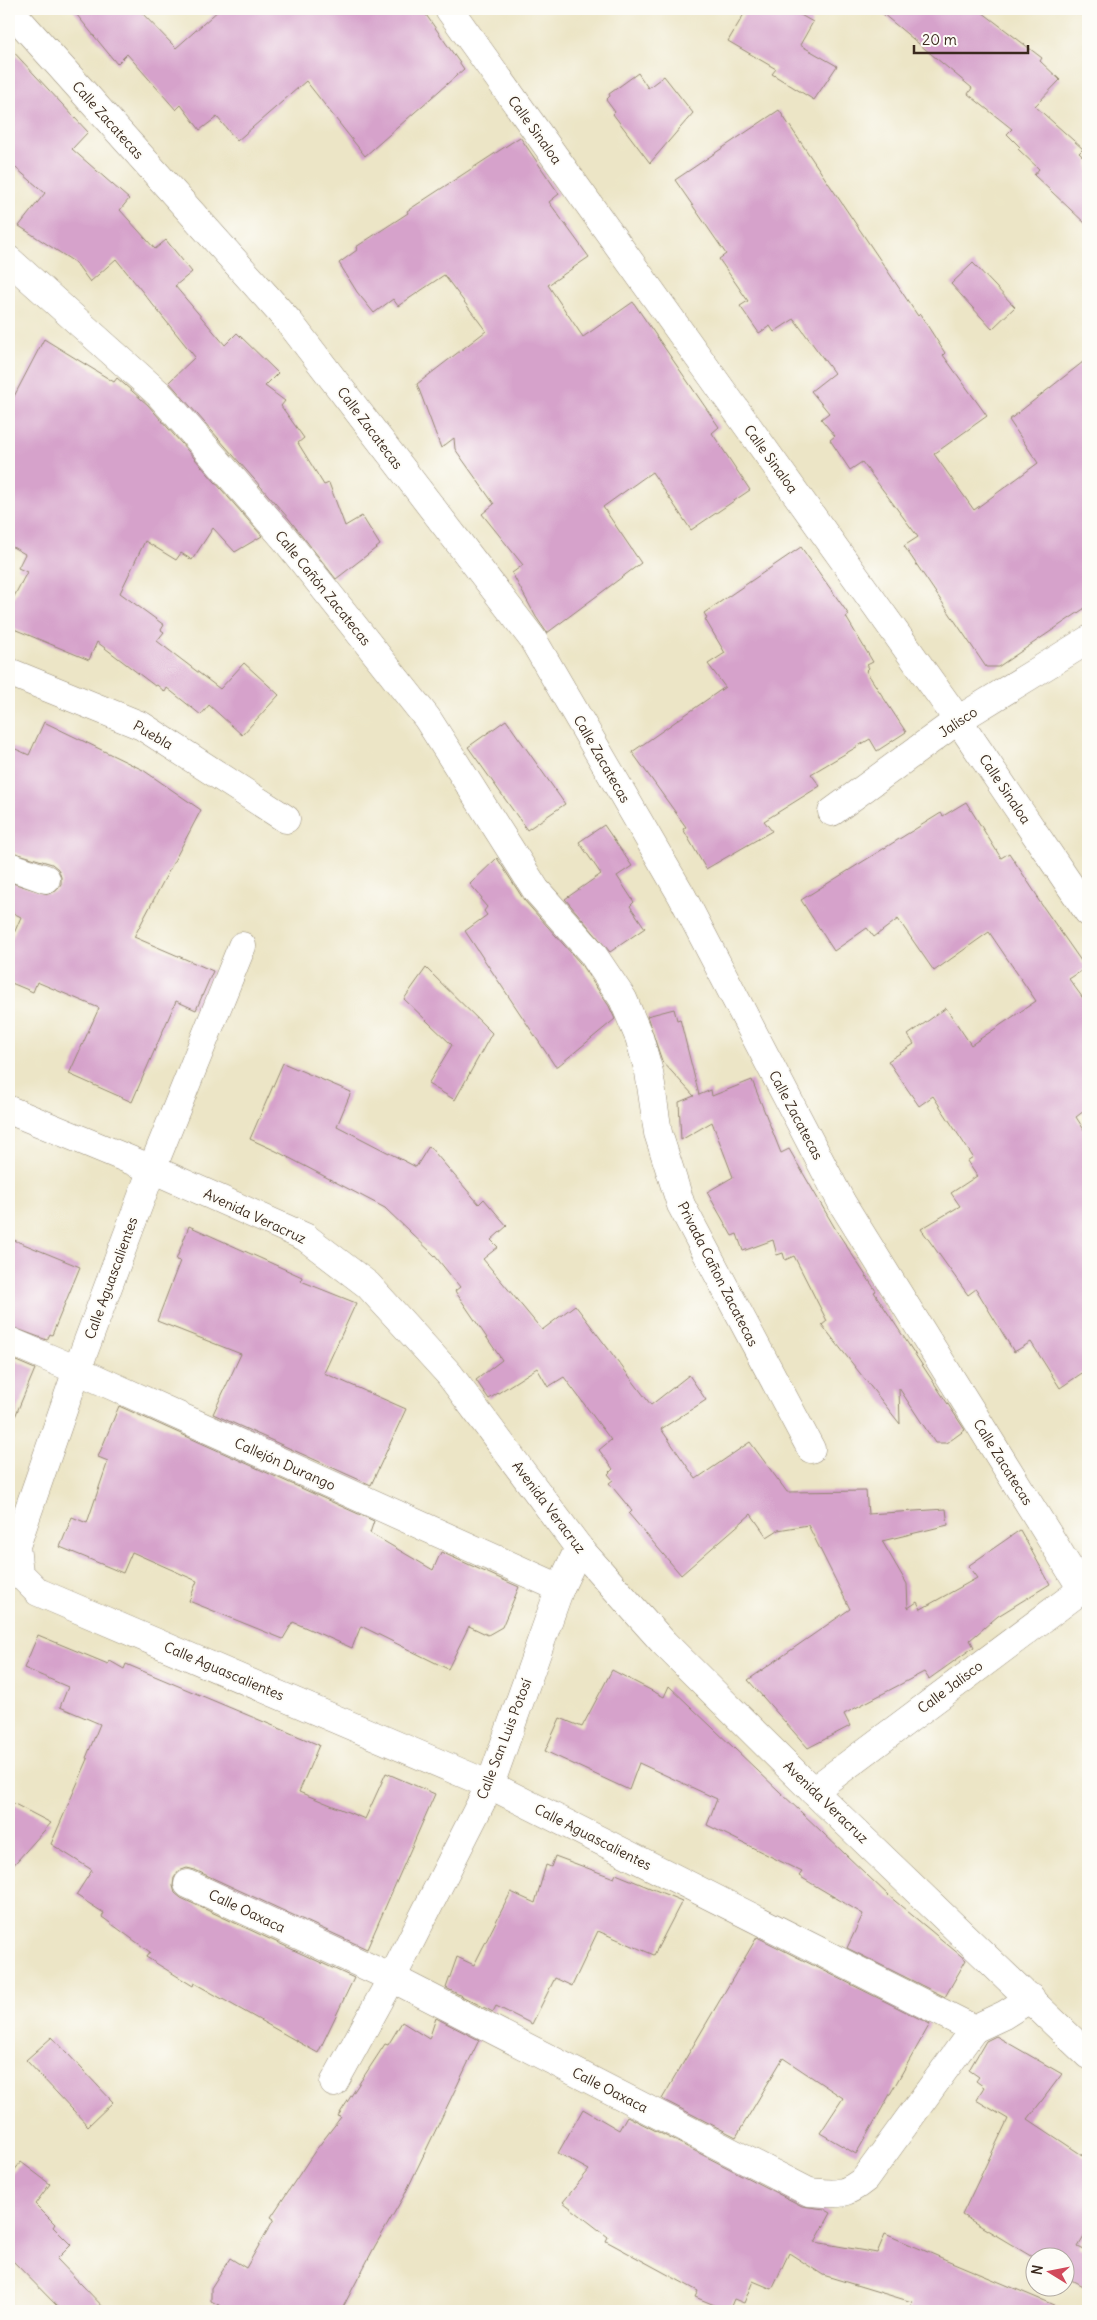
<svg xmlns="http://www.w3.org/2000/svg" width="1097" height="2320" viewBox="0 0 1097 2320" font-family="Delius,sans-serif">
<rect width="100%" height="100%" fill="#fdfcf7"/>
<filter id="ink" filterUnits="userSpaceOnUse"><feTurbulence type="fractalNoise" baseFrequency=".02" numOctaves="2"/><feDisplacementMap in="SourceGraphic" scale="10" xChannelSelector="R" yChannelSelector="G"/><feConvolveMatrix kernelMatrix="1 2 1 2 8 2 1 2 1" color-interpolation-filters="sRGB"/></filter>
<filter id="wash" filterUnits="userSpaceOnUse"><feTurbulence type="fractalNoise" baseFrequency=".0096" numOctaves="4" result="noise"/><feDisplacementMap in="SourceGraphic" scale="20" xChannelSelector="R" yChannelSelector="G"/><feGaussianBlur stdDeviation="1.12" result="paint"/><feColorMatrix in="noise" values="0 0 0 0 0 0 0 0 0 0 0 0 0 0 0 0 0 1.4 0 .05"/><feComposite in="paint" operator="in"/></filter>
<g filter="url(#wash)">
<rect width="100%" height="100%" fill="#ece5c6"/>
<g id="blocks">
<g fill="#d6a2cb">
<path d="M72,9H138L176,48L220,9H422L464,69L365,156L306,81L237,141L217,117L200,130L181,105L176,110L127,54L117,64Z"/>
<path d="M747,9H790L813,22L800,45L837,66L814,100L772,74L776,69L728,41Z"/>
<path d="M877,9H978L1042,58L1040,61L1060,80L1035,106L1083,149L1079,153L1088,161V226L1034,175L1039,169L1018,149L1020,147L1007,134L1012,129L968,94L972,88Z"/>
<path d="M9,47L88,132L72,149L129,199L120,210L155,249L166,240L192,272L175,286L225,345L237,333L278,373L265,386L285,401L281,406L304,438L298,443L324,485L329,483L345,526L362,516L380,545L336,579L289,519L169,382L195,357L116,259L90,282L76,263L19,226L45,193L9,162Z"/>
<path d="M638,73L648,88L664,76L693,113L650,163L613,114L615,112L606,100L610,96L609,94Z"/>
<path d="M779,110L918,316L920,314L945,353L943,355L987,416L934,454L974,510L1038,463L1009,420L1088,358V606L998,667H986L904,546L918,537L862,462L850,470L830,440L835,436L821,419L829,413L811,391L834,373L794,319L774,332L770,326L759,333L740,306L748,301L719,259L726,254L675,180Z"/>
<path d="M520,137L559,194L549,202L589,257L548,285L583,337L633,302L719,427L712,433L750,490L691,530L652,472L603,507L641,563L547,633L536,617L512,573L523,565L482,514L494,504L455,449L454,438L441,448L417,384L486,331L444,275L398,306L393,299L374,313L357,292L339,263L357,250L356,247L408,213L407,211Z"/>
<path d="M973,263L1015,307L992,329L951,284Z"/>
<path d="M44,339L114,382L117,378L148,405L262,536L235,552L213,528L192,560L181,553L176,560L145,541L120,593L164,625L161,630L164,632L157,641L220,689L244,663L279,695L242,735L209,705L201,715L167,688L165,692L157,685L155,686L97,642L89,660L9,627V606L27,572L18,568L25,554L9,545V406Z"/>
<path d="M801,547L849,615L846,617L873,662L867,665L869,668L866,671L906,732L877,751L870,739L811,774L820,786L764,821L772,831L706,869L683,829L686,827L632,752L725,687L708,664L725,653L705,619L707,618L704,613Z"/>
<path d="M506,720L565,804L527,830L468,747Z"/>
<path d="M44,722L143,770L201,810L134,937L213,971L196,1010L176,1001L132,1102L69,1074L99,1008L37,982L33,992L9,982V945L21,917L9,911V882L48,894L56,891L61,884V877L58,869L52,864L9,851V746L29,755Z"/>
<path d="M966,802L1001,858L1009,853L1038,897L1037,898L1086,968L1069,979L1088,1005V1108L1076,1117L1088,1136V1369L1060,1388L1031,1342L1014,1352L976,1289L968,1295L921,1229L960,1206L951,1193L977,1176L967,1161L973,1157L933,1096L919,1106L888,1061L914,1044L908,1035L946,1008L971,1045L1036,1001L989,932L934,971L898,919L874,937L867,928L834,951L801,900L941,813L943,816Z"/>
<path d="M604,825L632,866L617,876L634,902L630,906L645,928L610,952L565,899L601,874L579,842Z"/>
<path d="M497,858L524,900L580,963L609,1006L615,1019L558,1066H555L465,931L487,915L484,911L487,907L481,900L482,898L470,884Z"/>
<path d="M426,968L492,1033L455,1100L428,1084L452,1045L404,999Z"/>
<path d="M674,1009L677,1020L680,1019L699,1095L711,1090L712,1096L752,1080L781,1153L789,1149L836,1230L876,1291L874,1292L965,1430L947,1443H935L899,1388L900,1424L822,1325L827,1321L794,1256L785,1260L783,1253L777,1255L773,1240L743,1251L737,1234L732,1236L707,1192L733,1177L712,1122L681,1140L679,1102L694,1096L662,1061L647,1016Z"/>
<path d="M283,1063L351,1092L337,1126L416,1167L429,1146L479,1204L484,1199L507,1226L491,1240L498,1247L483,1259L542,1330L575,1305L651,1405L689,1375L706,1400L661,1429L696,1479L750,1442L787,1492L866,1491L868,1514L946,1509L948,1525L882,1541L907,1584L908,1608L917,1602L921,1609L977,1578L968,1566L1020,1530L1050,1584L998,1616L970,1640L974,1647L929,1679L924,1672L844,1714L850,1726L808,1748L748,1680L850,1609L808,1525L778,1530L767,1537L751,1514L681,1575L629,1514L632,1511L609,1483L613,1480L608,1474L613,1469L599,1450L611,1440L564,1377L548,1387L537,1368L489,1399L476,1380L502,1360L455,1291L460,1287L435,1256L385,1208L276,1151L250,1139Z"/>
<path d="M189,1226L302,1277L301,1281L356,1303L324,1373L406,1409L371,1485L213,1414L241,1354L157,1321L180,1261L176,1260Z"/>
<path d="M9,1238L80,1267L52,1335L50,1334L47,1340L9,1326Z"/>
<path d="M9,1358L35,1369L9,1431Z"/>
<path d="M119,1406L374,1521L370,1533L433,1570L441,1552L519,1587L502,1627L488,1635L469,1626L448,1669L361,1626L352,1648L293,1622L283,1639L189,1601L197,1581L132,1552L123,1573L60,1547L72,1517L87,1523L108,1461L98,1457Z"/>
<path d="M38,1635L108,1664L110,1661L124,1669L126,1664L319,1745L299,1792L365,1819L386,1773L435,1794L367,1949L195,1870L187,1868L179,1871L174,1878L173,1886L175,1893L181,1898L354,1978L318,2053L194,1983L193,1986L146,1957L150,1952L102,1917L104,1913L76,1895L92,1870L51,1844L88,1759L86,1758L100,1724L60,1707L68,1687L24,1668Z"/>
<path d="M612,1670L664,1697L669,1686L889,1896L966,1960L945,1997L847,1948L863,1914L799,1876L802,1872L707,1825L717,1799L639,1763L629,1790L545,1751L560,1718L582,1727Z"/>
<path d="M9,1801L51,1823L9,1870Z"/>
<path d="M555,1856L614,1878L616,1874L682,1901L654,1955L598,1931L572,1986L555,1978L532,2024L496,2006L493,2012L446,1988L457,1957L474,1965L511,1892L535,1903L546,1865L551,1867Z"/>
<path d="M757,1937L930,2024L856,2154L820,2133L843,2098L783,2058L736,2137L662,2099Z"/>
<path d="M436,2018L479,2040L404,2196L375,2246L341,2311H230L211,2301V2288L230,2258L246,2268L274,2219L271,2217L315,2151L341,2117L338,2116L385,2044L388,2045L402,2022L429,2039Z"/>
<path d="M996,2036L1062,2074L1028,2119L1088,2159V2230L1078,2247L1088,2252V2289L1064,2276V2258H1034L962,2215L1008,2119L976,2100L984,2087L976,2081L979,2077L969,2070L986,2041Z"/>
<path d="M52,2037L113,2102L88,2126L26,2060Z"/>
<path d="M583,2109L619,2130L627,2116L802,2206L824,2209L831,2213L815,2242L877,2253L885,2234L1068,2311H909L912,2302L823,2275L789,2253L772,2289L753,2281L744,2303L734,2299L729,2311L695,2297L698,2291L606,2241L608,2237L563,2202L589,2170L558,2153Z"/>
<path d="M21,2162L50,2184L35,2204L55,2224L53,2227L71,2245L57,2259L107,2311H62L9,2257V2177Z"/>
</g>
</g>
</g>
<g filter="url(#ink)">
<use href="#blocks" fill-opacity="0" stroke="#948872" stroke-width="1"/>
<g fill="none" stroke-linecap="round" stroke-linejoin="round">
<defs>
<g id="minor">
<path d="M9,9L290,323L532,638L682,896L842,1203L1082,1589"/>
<path d="M449,9L958,720L1088,912"/>
<path d="M9,260L159,394L285,539L427,718L536,890L592,953L623,999L639,1037L649,1072L658,1133L681,1205L811,1449"/>
<path d="M9,672L142,726L286,819"/>
<path d="M832,812L958,720L1088,640"/>
<path d="M9,866L46,879"/>
<path d="M242,946L152,1169L77,1370L16,1546L19,1573L38,1592L490,1785L974,2029L1004,2015L1031,1998"/>
<path d="M9,1110L152,1169L305,1237L368,1285L449,1374L579,1548L664,1643L813,1791L1088,2055"/>
<path d="M9,1341L77,1370L560,1588"/>
<path d="M813,1791L1088,1585"/>
<path d="M188,1884L392,1978L809,2192C836,2194 843,2197 865,2179L974,2029"/>
<path d="M334,2083L392,1978L490,1785L560,1588L579,1548"/>
</g>
</defs>
<use href="#minor" stroke="#948872" stroke-width="29"/>
<use href="#minor" stroke="#fff" stroke-width="28"/>
</g>
</g>
<g text-anchor="middle" stroke-width="4" stroke-linejoin="round" paint-order="stroke">
<g font-size="14" fill="#3b2a1e" stroke="#fdfcf7">
<text transform="translate(108 120) rotate(48)" y="5">Calle Zacatecas</text>
<text transform="translate(535 130) rotate(54)" y="5">Calle Sinaloa</text>
<text transform="translate(370 428) rotate(53)" y="5">Calle Zacatecas</text>
<text transform="translate(771 459) rotate(54)" y="5">Calle Sinaloa</text>
<text transform="translate(323 588) rotate(51)" y="5">Calle Cañón Zacatecas</text>
<text transform="translate(958 722) rotate(-34)" y="5">Jalisco</text>
<text transform="translate(153 735) rotate(30)" y="5">Puebla</text>
<text transform="translate(602 759) rotate(60)" y="5">Calle Zacatecas</text>
<text transform="translate(1005 789) rotate(56)" y="5">Calle Sinaloa</text>
<text transform="translate(796 1115) rotate(62)" y="5">Calle Zacatecas</text>
<text transform="translate(255 1216) rotate(25)" y="5">Avenida Veracruz</text>
<text transform="translate(718 1274) rotate(63)" y="5">Privada Cañon Zacatecas</text>
<text transform="translate(111 1278) rotate(-70)" y="5">Calle Aguascalientes</text>
<text transform="translate(1003 1462) rotate(58)" y="5">Calle Zacatecas</text>
<text transform="translate(285 1464) rotate(24)" y="5">Callejón Durango</text>
<text transform="translate(549 1507) rotate(53)" y="5">Avenida Veracruz</text>
<text transform="translate(224 1671) rotate(23)" y="5">Calle Aguascalientes</text>
<text transform="translate(950 1687) rotate(-37)" y="5">Calle Jalisco</text>
<text transform="translate(504 1739) rotate(-69)" y="5">Calle San Luis Potosí</text>
<text transform="translate(826 1802) rotate(44)" y="5">Avenida Veracruz</text>
<text transform="translate(593 1837) rotate(27)" y="5">Calle Aguascalientes</text>
<text transform="translate(247 1911) rotate(25)" y="5">Calle Oaxaca</text>
<text transform="translate(610 2090) rotate(27)" y="5">Calle Oaxaca</text>
</g>
</g>
<rect width="1097" height="2320" fill="none" stroke="#fdfcf7" stroke-width="30"/>
<g transform="translate(1050 2272) rotate(280)"><circle r="24" fill="#fdfcf7" stroke="#afa8a0"/>
<path d="M0-4L9 19L0 12L-9 19Z" fill="#d1495b"/>
<text y="-8" font-size="14" font-weight="bold" text-anchor="middle" fill="#3b2a1e">N</text>
</g>
<path d="M914 45v8h114v-8" fill="none" stroke="#3b2a1e" stroke-width="2.5"/>
<text x="922" y="45" font-size="15" fill="#3b2a1e" stroke="#fdfcf7" stroke-width="4" paint-order="stroke">20 m</text>
</svg>
